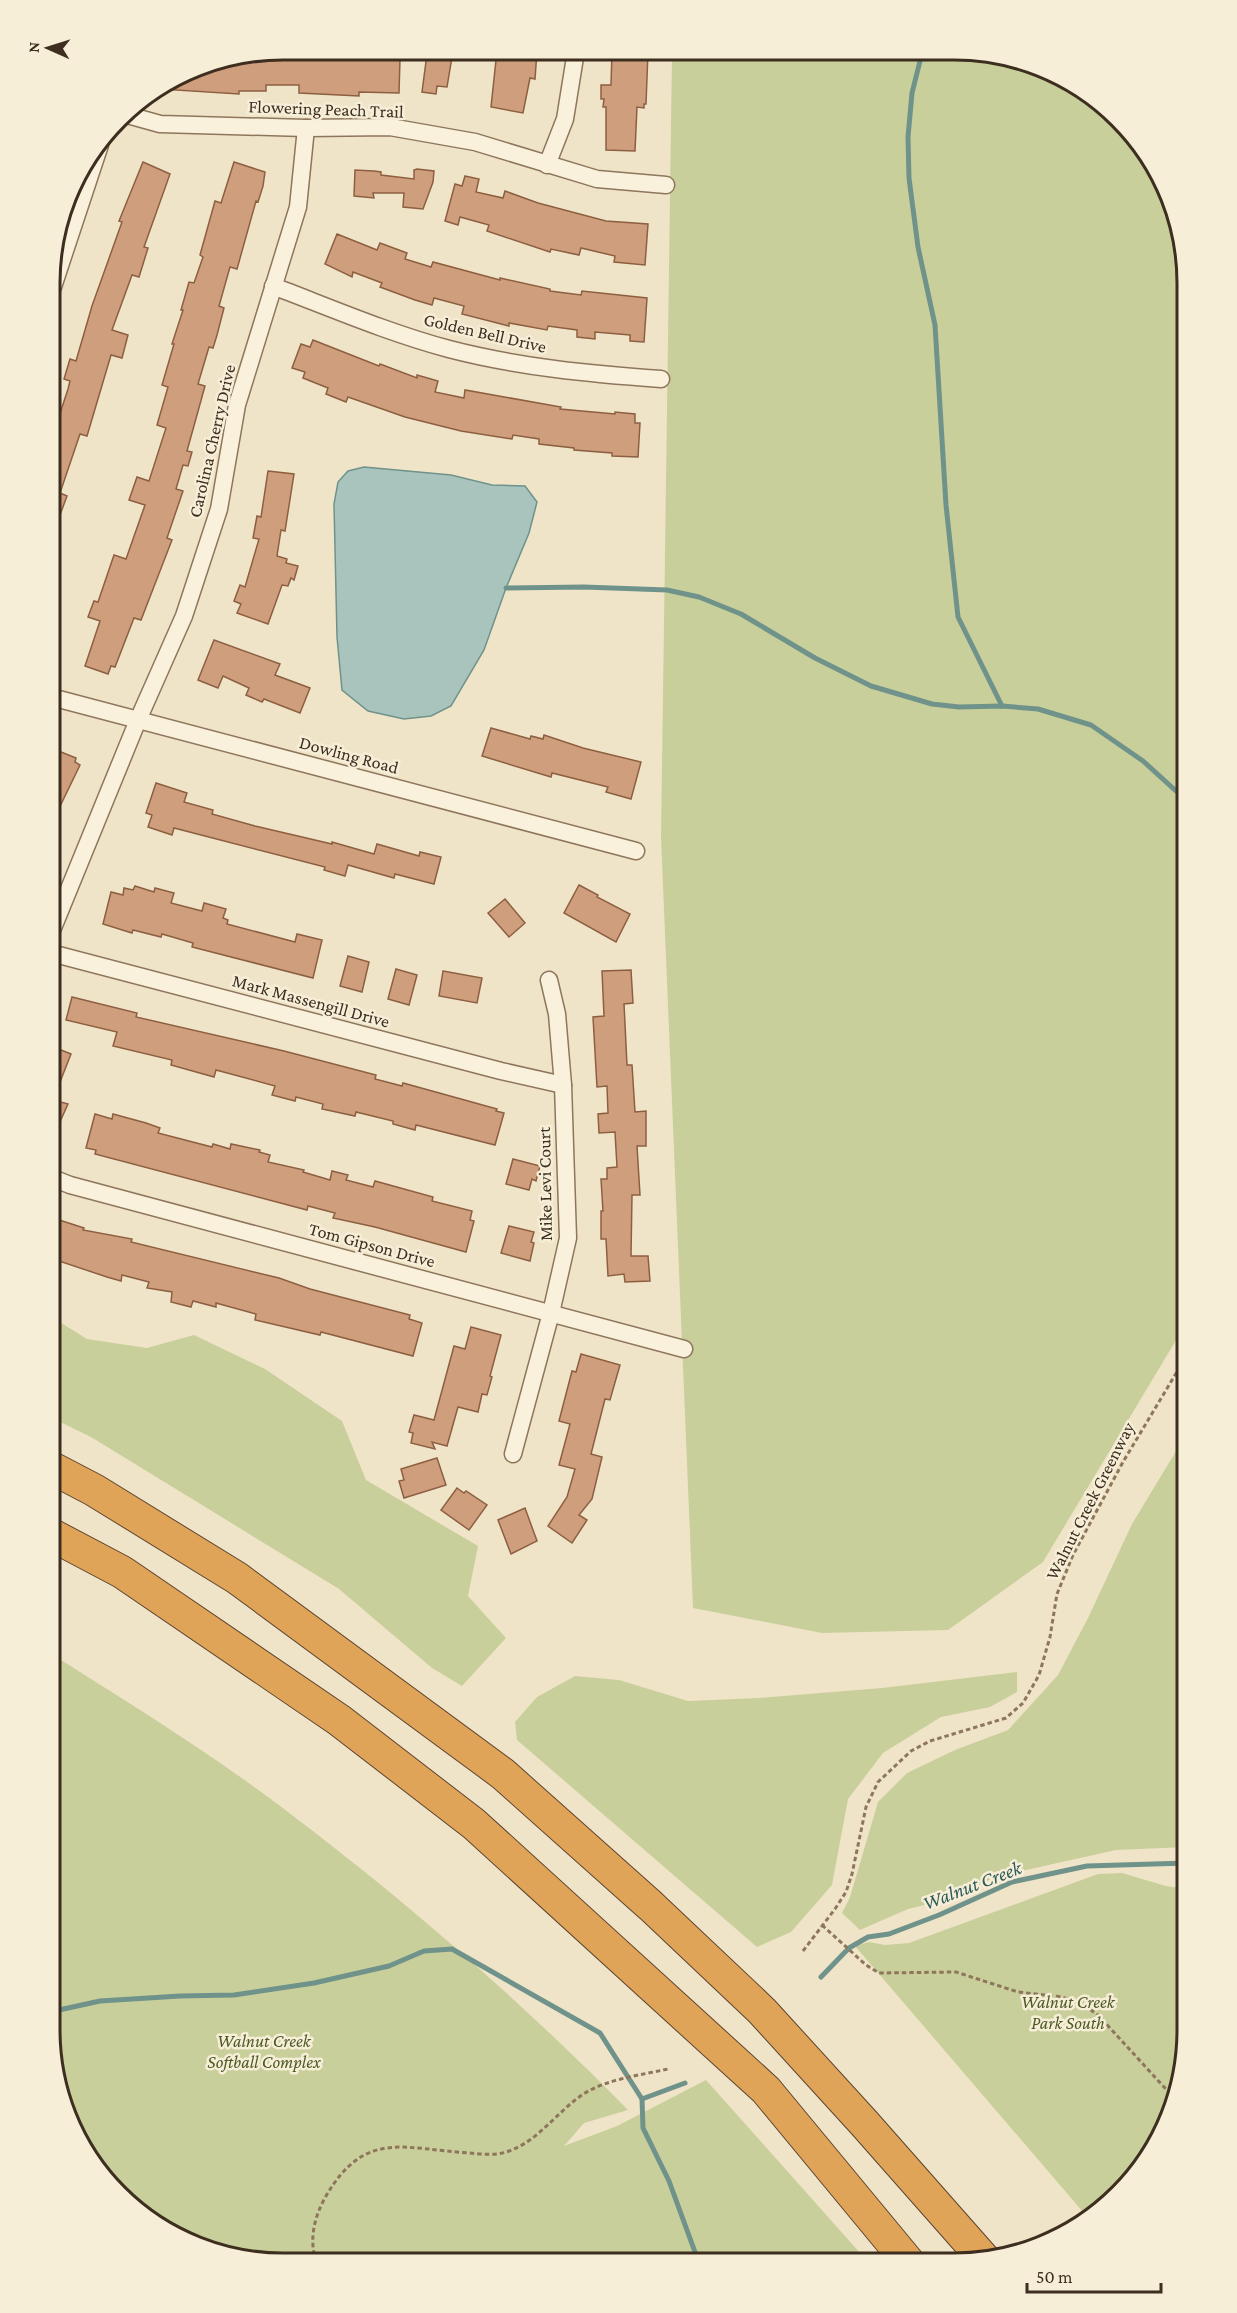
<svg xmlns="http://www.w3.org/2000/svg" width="1237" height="2313" viewBox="0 0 1237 2313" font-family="'Crimson Pro',serif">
<rect width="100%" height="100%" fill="#f0e4c8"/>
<g fill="#c9cf9b">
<path d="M672,52L999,54L1057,73L1108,107L1148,154L1175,209L1187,283V1322L1043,1562L948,1630L822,1633L693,1608L661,837Z"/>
<path d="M50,1316L87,1339L147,1348L194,1335L265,1369L342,1421L366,1480L478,1546L468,1596L506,1638L462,1686L432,1668L339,1589L91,1437L50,1417Z"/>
<path d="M1187,1433V1847L1116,1850L995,1877L953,1898L908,1909L860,1930L842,1913L850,1897L878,1802L907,1773L955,1750L1008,1730L1058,1675L1088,1618L1132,1524Z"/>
<path d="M50,1653C129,1703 209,1752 284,1809C406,1901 521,2001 628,2110L584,2123L564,2146L617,2126L706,2080L869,2263L253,2261L180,2240L129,2206L89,2160L62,2104L50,2030Z"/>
<path d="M1017,1672V1692L990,1707L941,1717L883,1753L848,1799L832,1885L791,1932L757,1947L517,1740L515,1722L537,1697L575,1676L619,1680L688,1701L759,1698L882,1688Z"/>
<path d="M1122,1873L1166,1886L1187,1889V2045L1170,2119L1139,2172L1089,2219L855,1946L869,1942L885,1945L909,1943L1098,1874Z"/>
</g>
<path fill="#a9c4bc" stroke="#6f938a" stroke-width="1.5" d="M364,467L451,475L492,485L525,486L537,502L529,533L506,588L484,650L451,706L431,716L404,719L368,711L342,690L337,637L334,504L338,482L348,471Z"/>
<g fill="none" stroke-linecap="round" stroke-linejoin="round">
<g stroke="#6f938a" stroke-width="5">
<path d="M922,53L912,93L908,137L909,178L918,247L935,325L946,505L958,617L1002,706"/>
<path d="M506,588L584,587L667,590L699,597L741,614L815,658L871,686L932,704L959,707L1002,706L1038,709L1091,725L1143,761L1187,801"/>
<path d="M821,1977L849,1948L868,1937L889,1934L939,1915L1012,1882L1087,1866L1187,1863"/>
<path d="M50,2012L100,2001L180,1996L234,1995L314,1983L389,1966L424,1951L452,1949L600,2033L642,2099L643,2128L669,2181L699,2263"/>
<path d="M642,2099L685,2083"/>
</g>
</g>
<g fill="#cf9f7d" stroke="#8d5f41" stroke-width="1.5">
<path d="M438,50L453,51L447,87L437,86L436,94L422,92L427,54L437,56Z"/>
<path d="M497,51H537L535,79L530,78L523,113L491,107Z"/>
<path d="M293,52L395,58L400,59L399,93L359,92V96L299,93V85H266V91H239V94L159,89L194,67L262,54H292Z"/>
<path d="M612,52H648L646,104H644V108L637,107L635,151L606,150V107H603L604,99H601V85H611Z"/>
<path d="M143,162L170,174L144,247L148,248L139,277L132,275L112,330L128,335L122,358L111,355L87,436L80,434L60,493L67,496L53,534H51V441L68,389L70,381L64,379L70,359L76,361L92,306L122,222L119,221Z"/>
<path d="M234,162L265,172L263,186L258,202L256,201L237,269L230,267L219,306L224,308L217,335L213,348L209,347L198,384L205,386L187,451L192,452L188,466L183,465L176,489L183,491L167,538L172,540L141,620L134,618L115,667L111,666L108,674L85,666L100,621L88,617L94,601L98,602L114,555L126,559L145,505L129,500L137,477L149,481L166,428L157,425L168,387L162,385L174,344H172L183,310H181L189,282L194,283L203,257L200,255L215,201L221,203Z"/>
<path d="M417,169L434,171L433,182L423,209L403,207L404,193H373L374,198L354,196L355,170L374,171L381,172V175L414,179V170Z"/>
<path d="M465,176L479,179L476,192L503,198L505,191L538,203L606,221L648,224L645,265L614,262L615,256L581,248L579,255L551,249L550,252L487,231L489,225L460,217L458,225L445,221L455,184L462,186Z"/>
<path d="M337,234L377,250L380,243L407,253L405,259L431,267L433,262L500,280V278L550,289V291L581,295L582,291L647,298L644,342L630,341V335L595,332V339L577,337V330L548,326L547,330L509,323V326L462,314L464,306L434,298L432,305L415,300L380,287L382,283L353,272L352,277L325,264Z"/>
<path d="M313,340L379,366L380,364L417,378V375L438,381L435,392L464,398L465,390L561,407L560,409L615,414V412L635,414V423H640L638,457L612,456V453L574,450V448L539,444V439L513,435L512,439L461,431L405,417L348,397L346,402L326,394L328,388L303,378L305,372L292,368L301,344L310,347Z"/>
<path d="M268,471L294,474L285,531L281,530L277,556L287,559L286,563L298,566L294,580L291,578L288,586L282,585L268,624L237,613L241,604L234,601L240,585L245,587L259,539L253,538L257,516L261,517Z"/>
<path d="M214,640L280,664L275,675L310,688L300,713L264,699L262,702L246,695L249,688L223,676L218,688L198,680Z"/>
<path d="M491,728L530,739L531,736L543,739L544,735L583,748L641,762L631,799L606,792L608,787L552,773L551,777L482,756Z"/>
<path d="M51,748L76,758L75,762L80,765L51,825Z"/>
<path d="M156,783L187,793L184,802L213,810L212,814L255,826L332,844V842L374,854L377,844L419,856L420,852L441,857L434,884L395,874L394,878L348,865L345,876L324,870L325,867L174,828L172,835L148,827L152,815L146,813Z"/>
<path d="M579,885L598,895L597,897L630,914L616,942L564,913Z"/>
<path d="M135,886L154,892L155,888L174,893L171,903L202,911L204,903L226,909L223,918L228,920L227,924L295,942L297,934L322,940L313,978L192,947L193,943L162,934L161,937L133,930L132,933L103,924L111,892L123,895L124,888L133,890Z"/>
<path d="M505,899L525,923L509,937L488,913Z"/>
<path d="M348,956L369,962L362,992L340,986Z"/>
<path d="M396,969L417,975L409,1005L388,999Z"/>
<path d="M631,970L633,1003L624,1004L627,1065H632L635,1112L646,1111V1146H637L640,1195H632L631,1256H648L650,1281L625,1282L624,1274L608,1276L606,1239H601V1211H603L601,1179H607V1168L617,1167L615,1132L599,1133L598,1114L608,1113L607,1086L597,1087L593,1017L604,1016L602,971Z"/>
<path d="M443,971L482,978L477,1003L439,996Z"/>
<path d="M72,997L137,1013L136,1017L284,1051L376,1075L375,1079L402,1086L403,1083L497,1109L496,1111L504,1113L495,1145L416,1125L415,1130L393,1124V1121L356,1112L355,1116L322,1109L323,1104L296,1097L295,1101L272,1095L275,1086L216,1070L214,1077L171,1065L172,1060L113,1046L117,1032L66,1020Z"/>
<path d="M51,1046L71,1054L53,1100L68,1104L50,1144Z"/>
<path d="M95,1114L112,1119L113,1114L146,1123L160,1128L158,1133L212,1147L213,1144L230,1149L231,1144L260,1150L259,1152L270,1155L268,1162L304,1170L303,1172L330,1180L332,1171L348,1175L346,1180L373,1187L375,1181L433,1197L432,1201L472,1211L470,1220L474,1221L466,1252L375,1227L333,1218L335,1213L308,1206L307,1210L95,1154L96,1150L86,1148Z"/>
<path d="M513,1159L540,1166L536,1181L532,1179L529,1190L506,1184Z"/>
<path d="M50,1217L84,1228L83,1230L132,1239L131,1242L279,1278L310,1289L410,1315L409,1319L422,1323L413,1356L321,1332L320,1335L255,1320L256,1314L216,1303V1307L193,1301L191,1307L171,1302L172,1292L147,1288L149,1282L122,1275L121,1281L107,1277L50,1258Z"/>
<path d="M509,1226L534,1232L531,1242L534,1243L530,1261L501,1253Z"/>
<path d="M471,1327L501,1335L490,1376L492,1377L487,1395L482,1394L478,1412L458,1407L447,1446L432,1442L435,1449L411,1443L413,1433L409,1432L414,1415L434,1420L454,1346L465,1349Z"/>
<path d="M581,1354L620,1365L610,1400L605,1399L591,1454L602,1457L592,1499L579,1515L587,1520L572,1543L548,1526L567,1497L575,1469L559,1465L570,1424L559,1421L572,1371L576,1372Z"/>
<path d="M437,1458L446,1485L404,1498L399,1481L404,1480L401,1469Z"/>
<path d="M457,1488L464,1493L466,1491L487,1505L469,1530L441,1510Z"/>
<path d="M525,1508L537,1541L511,1554L498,1520Z"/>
</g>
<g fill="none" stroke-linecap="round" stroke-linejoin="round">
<defs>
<g id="street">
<path d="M124,114L160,124L306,128L390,127L475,142L597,179L666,185"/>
<path d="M547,165L565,119L576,51"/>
<path d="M273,286C331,308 389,333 449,349C518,367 590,374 661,379"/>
<path d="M51,293L100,145"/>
<path d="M51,697L636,851"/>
<path d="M51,933L138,720L184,616L219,509L237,405L298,207L306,128"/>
<path d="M51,953L501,1071L563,1085"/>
<path d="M50,1177L70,1185L684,1349"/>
<path d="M513,1454L551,1313L568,1238L563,1085L557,1014L549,980"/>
</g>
<g id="highway">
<path d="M50,1467L94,1490L237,1578L503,1774L651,1906L762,2011L865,2124L984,2259"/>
<path d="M50,1534L122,1572L339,1720L474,1824L766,2090L909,2263"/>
</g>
</defs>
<use href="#street" stroke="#8d765c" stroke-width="19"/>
<use href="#highway" stroke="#5b4430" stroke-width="34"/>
<g stroke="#8d765c" stroke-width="3" stroke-dasharray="4.5 3" stroke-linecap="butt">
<path d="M822,1925L866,1965L879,1973L956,1972L1018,1992L1062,1997L1083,2004L1099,2016L1175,2099"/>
<path d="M803,1951L835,1909L846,1892L852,1874L866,1807L878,1782L911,1751L930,1741L1006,1718L1023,1703L1039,1675L1050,1637L1057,1594L1073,1555L1123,1462L1187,1355"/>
<path d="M316,2262C309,2239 314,2217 326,2196C365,2129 404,2149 469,2153C482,2154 497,2156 509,2151C540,2140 558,2110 585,2093C608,2079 641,2075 668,2069"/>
</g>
<use href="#street" stroke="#faf1dc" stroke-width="16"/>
<use href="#highway" stroke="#e0a458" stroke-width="32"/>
</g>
<g text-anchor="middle" stroke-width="5" stroke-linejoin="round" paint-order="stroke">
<g font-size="18" fill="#3d2e20" stroke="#f7eed8">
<text transform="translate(326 109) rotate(2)" y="6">Flowering Peach Trail</text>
<text transform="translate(485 333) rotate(13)" y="6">Golden Bell Drive</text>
<text transform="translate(212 441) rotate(-77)" y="6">Carolina Cherry Drive</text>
<text transform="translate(349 755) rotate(15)" y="6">Dowling Road</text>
<text transform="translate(311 1001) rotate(15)" y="6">Mark Massengill Drive</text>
<text transform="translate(545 1184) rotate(-91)" y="6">Mike Levi Court</text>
<text transform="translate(372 1245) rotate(15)" y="6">Tom Gipson Drive</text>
<text transform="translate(1090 1501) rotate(-63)" y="6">Walnut Creek Greenway</text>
</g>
<g font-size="18" font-style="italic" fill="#4d5a26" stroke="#f7eed8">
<text x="1068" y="2008">Walnut Creek<tspan x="1068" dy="21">Park South</tspan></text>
<text x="264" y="2047">Walnut Creek<tspan x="264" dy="21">Softball Complex</tspan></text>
</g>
<g font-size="20" font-style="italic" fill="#2f5d5a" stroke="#f7eed8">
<text transform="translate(972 1885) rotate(-21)" y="7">Walnut Creek</text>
</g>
</g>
<path d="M0 0H1237V2313H0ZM283 60H954A223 223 0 0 1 1177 283V2030A223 223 0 0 1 954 2253H283A223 223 0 0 1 60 2030V283A223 223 0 0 1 283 60Z" fill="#f7eed8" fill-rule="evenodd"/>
<path fill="none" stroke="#3d2e20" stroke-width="3" d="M283 60H954A223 223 0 0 1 1177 283V2030A223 223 0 0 1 954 2253H283A223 223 0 0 1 60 2030V283A223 223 0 0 1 283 60Z"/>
<g transform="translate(48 48) rotate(273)" stroke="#f7eed8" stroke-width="4.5" paint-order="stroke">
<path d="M0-4.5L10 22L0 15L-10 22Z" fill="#3d2e20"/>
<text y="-9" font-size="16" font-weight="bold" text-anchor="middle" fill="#3d2e20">N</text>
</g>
<path d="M1027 2283v9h134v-9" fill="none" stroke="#3d2e20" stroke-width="3"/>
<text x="1036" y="2283" font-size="18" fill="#3d2e20" stroke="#f7eed8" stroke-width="4.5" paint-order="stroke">50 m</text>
</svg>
